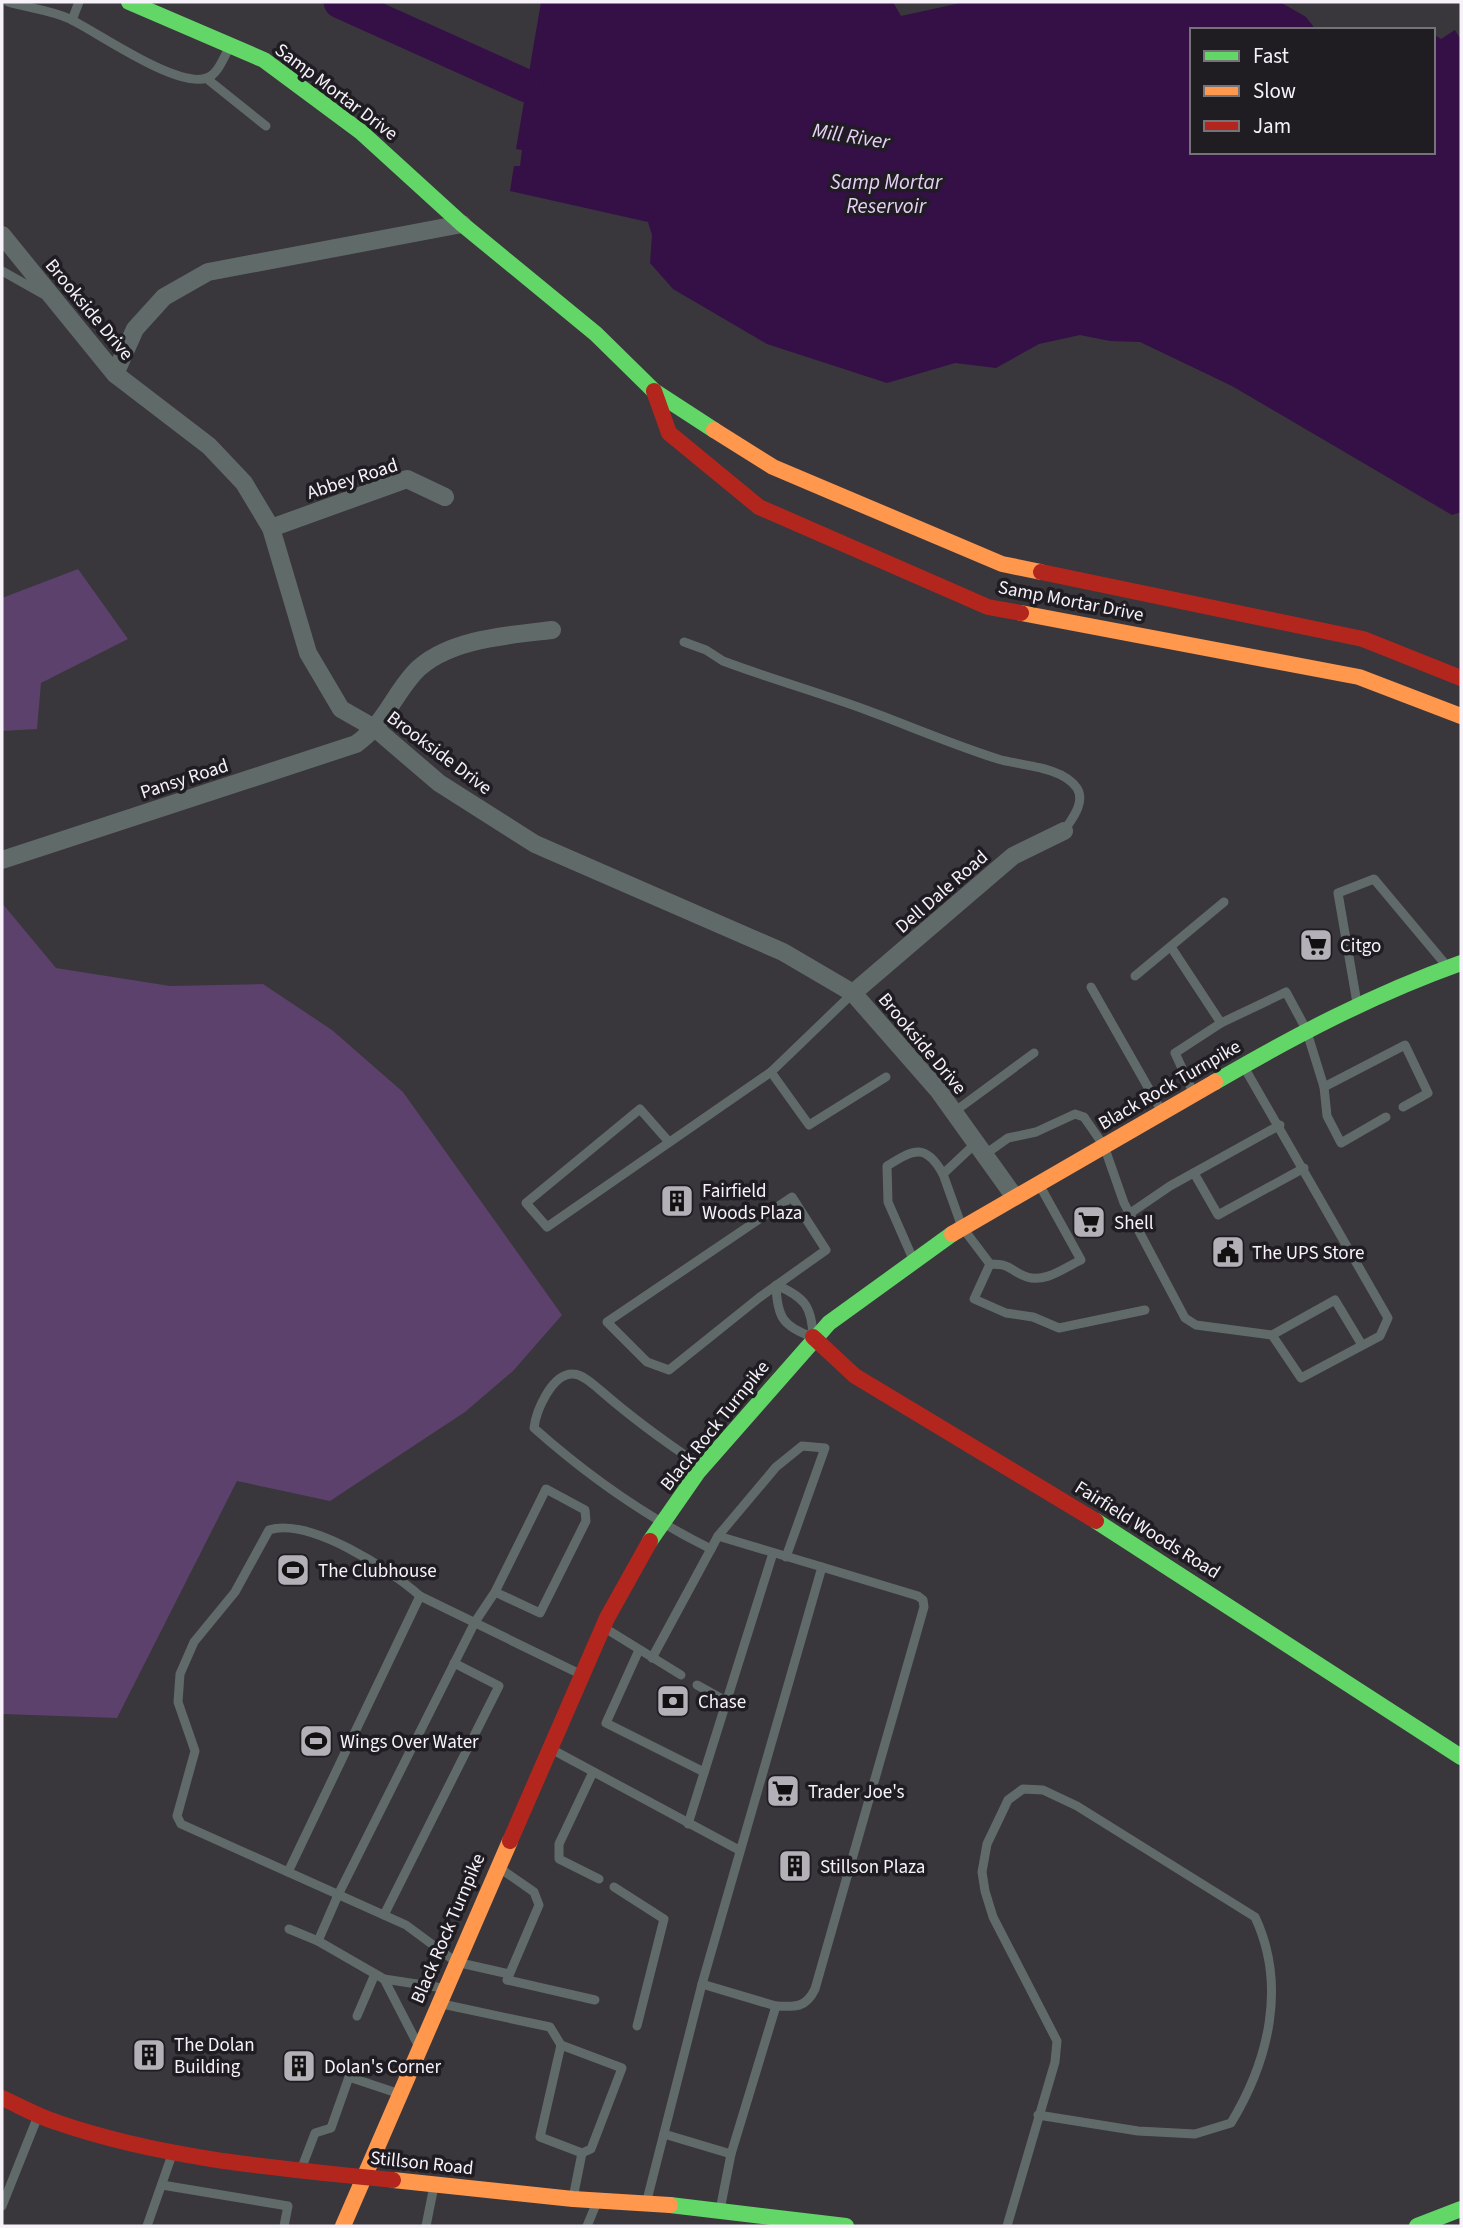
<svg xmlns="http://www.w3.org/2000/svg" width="1463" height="2228" viewBox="0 0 1463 2228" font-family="'Source Sans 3',sans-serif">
<rect width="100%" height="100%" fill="#39363c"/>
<g fill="#5b416b">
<path d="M78,569L128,639L41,683L37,729L2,731V598Z"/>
<path d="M2,903L56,968L170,986L263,984L332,1030L403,1092L562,1315L513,1371L465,1412L330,1501L237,1481L117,1718L2,1714Z"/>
</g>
<path fill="#341047" d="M541,2H893L901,16L965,2H1280L1306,17L1316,30H1192V152H1433V34L1441,39L1455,30L1461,40V512L1452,515L1232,386L1140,342L1110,341L1080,335L1039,344L996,368L955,363L887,383L767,344L673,289L650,263L652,235L648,222L510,191L514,166H520L522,150L516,149Z"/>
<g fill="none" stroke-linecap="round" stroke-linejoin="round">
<path stroke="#341047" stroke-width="33" d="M340,2L527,86"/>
<g stroke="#606b69" stroke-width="9">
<path d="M8,2C28,8 51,10 70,19C97,32 177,89 207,78C218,74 224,57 229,48"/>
<path d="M72,20L79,2"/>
<path d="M206,78L266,126"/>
<path d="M2,271L43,294"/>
<path d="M684,642L706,650L723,661C771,679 821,693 869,711C912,727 954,745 998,759C1021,766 1062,766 1077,788C1086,803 1071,820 1064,831"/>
<path d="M1171,947L1221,1023"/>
<path d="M1135,976L1224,902"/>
<path d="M1091,987L1161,1110"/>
<path d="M1357,1003L1338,893L1374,879L1446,965"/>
<path d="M771,1072L809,1125L886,1077"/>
<path d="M1324,1087L1405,1045L1428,1093L1403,1107"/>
<path d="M1193,1092L1175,1053L1221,1023L1286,992L1306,1029L1324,1087L1327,1116L1341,1143L1386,1117"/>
<path d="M954,1112L1034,1053"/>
<path d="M669,1142L640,1109L526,1203L547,1227L771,1072L853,993"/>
<path d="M976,1143L943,1174L962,1227L990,1264L974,1299L1006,1313L1033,1317L1059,1328L1145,1310"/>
<path d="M984,1155L1008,1138L1036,1132L1075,1114L1084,1117L1104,1146L1124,1203L1185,1318L1196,1325L1272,1335L1301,1378L1380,1336L1388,1318L1244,1067"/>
<path d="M1194,1173L1218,1215L1304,1168"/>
<path d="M792,1197L826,1250L760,1297L669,1370L647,1362L607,1322Z"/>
<path d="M1129,1214L1170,1186L1280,1125"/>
<path d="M913,1259L888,1202L887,1166C914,1149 926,1143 943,1174"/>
<path d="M990,1264C1013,1264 1009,1271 1027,1277C1045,1283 1064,1268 1081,1260L1040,1186"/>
<path d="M776,1285C805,1297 812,1307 813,1337C783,1327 777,1317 776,1285Z"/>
<path d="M1272,1335L1335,1300L1362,1345"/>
<path d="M718,1536L776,1467L802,1446L825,1448L786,1557"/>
<path d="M420,1596C391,1570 309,1517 269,1530L235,1592L194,1642L180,1674L178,1702L195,1751L177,1816L181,1824L406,1925L456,1962L509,1974"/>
<path d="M608,1630L681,1675"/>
<path d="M639,1650L606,1723L704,1772"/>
<path d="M652,1658L711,1549"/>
<path d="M697,1685L726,1701"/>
<path d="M553,1750L739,1850"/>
<path d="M593,1772L559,1844V1859L599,1879"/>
<path d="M688,1824L773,1553"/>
<path d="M501,1869L534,1892L539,1905L507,1980L595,2000"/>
<path d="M288,1872L420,1596L578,1673"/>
<path d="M614,1887L664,1919L637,2026"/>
<path d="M384,1915L499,1686L454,1663"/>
<path d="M289,1929L318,1941L384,1979L443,1988"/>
<path d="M318,1941L338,1895L475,1622L495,1592L546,1489L585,1510L586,1521L540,1613L495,1592"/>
<path d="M384,1979L417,2043"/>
<path d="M442,2004L550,2027L561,2045"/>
<path d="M776,2006C795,2007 806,2008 815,1989L924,1607L923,1600L918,1596L822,1567"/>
<path d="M357,2016L375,1974"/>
<path d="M664,2134L731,2154L776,2006L702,1984"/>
<path d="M302,2167L315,2133L331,2128L349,2077L397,2093"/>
<path d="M162,2185L288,2206L284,2226"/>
<path d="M573,2198L582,2153L591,2149L622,2068L561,2045L540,2137L582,2153"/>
<path d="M647,2200L702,1984L822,1567L718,1536L711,1549C646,1517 588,1476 534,1428C536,1411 552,1373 573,1374C582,1374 593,1384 600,1390C632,1418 665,1442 701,1466"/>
<path d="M2,2206L38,2116"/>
<path d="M720,2210L731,2154"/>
<path d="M147,2226L173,2152"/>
<path d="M426,2226L434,2186"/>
<path d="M587,2226L597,2202"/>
<path d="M1007,2226L1055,2062L1057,2041L993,1917L985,1891L982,1872L987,1844L1008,1800L1023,1789L1043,1790L1077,1806L1255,1917C1287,1985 1269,2060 1231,2123L1195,2134L1138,2131L1038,2115"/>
</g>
<g stroke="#606b69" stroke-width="18">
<path d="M2,235L115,374L209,446L244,483L271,528L308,653L341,709L376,729L439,783L535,844L783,952L853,993L938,1090L1014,1196"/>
<path d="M115,374L135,329L164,297L208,272L462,224"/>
<path d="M271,528L407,479L445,497"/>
<path d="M2,860L356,744C386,722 391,699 414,673C445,639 509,635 552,630"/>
<path d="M853,993L1013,856L1064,831"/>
</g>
<g stroke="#63d668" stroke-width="16">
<path d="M129,2L264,60L361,132L462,224L596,334L654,391L714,430"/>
<path d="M1215,1082C1294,1036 1374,994 1461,963"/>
<path d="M1096,1521L1461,1757"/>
<path d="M650,1541L698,1472L829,1323L952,1234"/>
<path d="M670,2205L846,2226"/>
<path d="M1417,2226L1461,2209"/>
</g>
<g stroke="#ff974d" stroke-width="16">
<path d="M714,430L773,467L1002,564L1041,572"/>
<path d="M1021,613L1359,677L1461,716"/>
<path d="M952,1234L1215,1082"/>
<path d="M393,2180L573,2199L670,2205"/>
<path d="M343,2226L510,1841"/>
</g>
<g stroke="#b3261e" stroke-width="16">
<path d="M654,391L669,433L759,507L988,607L1021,613"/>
<path d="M1041,572L1363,639L1461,678"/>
<path d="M813,1337L855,1376L1096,1521"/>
<path d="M510,1841L607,1618L650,1541"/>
<path d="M2,2098C20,2106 37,2116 56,2122C162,2159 281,2169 393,2180"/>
</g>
</g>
<defs>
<symbol id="supermarket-square" viewBox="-11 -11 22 22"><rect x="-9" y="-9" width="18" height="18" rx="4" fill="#b4b0b8" stroke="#1f1c22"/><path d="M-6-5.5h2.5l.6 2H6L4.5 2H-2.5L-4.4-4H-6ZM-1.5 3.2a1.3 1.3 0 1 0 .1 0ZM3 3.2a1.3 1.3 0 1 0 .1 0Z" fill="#111"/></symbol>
<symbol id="building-square" viewBox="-11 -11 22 22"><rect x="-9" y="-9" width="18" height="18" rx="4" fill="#b4b0b8" stroke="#1f1c22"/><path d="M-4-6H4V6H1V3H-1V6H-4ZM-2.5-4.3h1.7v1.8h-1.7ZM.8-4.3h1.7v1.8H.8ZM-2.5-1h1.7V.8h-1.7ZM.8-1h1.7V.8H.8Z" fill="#111"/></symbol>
<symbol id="civic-square" viewBox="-11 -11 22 22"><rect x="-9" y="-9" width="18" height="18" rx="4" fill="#b4b0b8" stroke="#1f1c22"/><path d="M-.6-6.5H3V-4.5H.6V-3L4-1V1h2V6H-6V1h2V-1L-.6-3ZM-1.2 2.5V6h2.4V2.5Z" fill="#111"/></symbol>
<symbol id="stadium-square" viewBox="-11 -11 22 22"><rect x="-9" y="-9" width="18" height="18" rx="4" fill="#b4b0b8" stroke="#1f1c22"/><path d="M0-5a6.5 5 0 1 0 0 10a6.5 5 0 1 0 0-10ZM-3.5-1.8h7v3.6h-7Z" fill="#111"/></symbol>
<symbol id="bank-square" viewBox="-11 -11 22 22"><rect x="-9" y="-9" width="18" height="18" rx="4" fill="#b4b0b8" stroke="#1f1c22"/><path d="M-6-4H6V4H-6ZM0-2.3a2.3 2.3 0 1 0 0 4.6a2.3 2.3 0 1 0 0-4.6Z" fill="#111"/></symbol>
</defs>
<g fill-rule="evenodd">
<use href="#supermarket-square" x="1297" y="926" width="38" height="38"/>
<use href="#building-square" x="658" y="1182" width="38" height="38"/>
<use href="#supermarket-square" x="1070" y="1203" width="38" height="38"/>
<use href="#civic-square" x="1209" y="1233" width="38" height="38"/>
<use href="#stadium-square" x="274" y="1551" width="38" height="38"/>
<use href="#bank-square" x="654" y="1682" width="38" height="38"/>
<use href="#stadium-square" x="297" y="1722" width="38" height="38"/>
<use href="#supermarket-square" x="764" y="1772" width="38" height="38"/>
<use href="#building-square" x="776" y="1847" width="38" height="38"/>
<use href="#building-square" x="130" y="2036" width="38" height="38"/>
<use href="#building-square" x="280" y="2047" width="38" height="38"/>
</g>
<g text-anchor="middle" stroke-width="7" stroke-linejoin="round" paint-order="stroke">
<g font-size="19" fill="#f7f2fa" stroke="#1f1c22">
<text transform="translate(337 91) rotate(37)" y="7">Samp Mortar Drive</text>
<text transform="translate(90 309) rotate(50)" y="7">Brookside Drive</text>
<text transform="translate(352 478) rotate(-18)" y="7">Abbey Road</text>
<text transform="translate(1071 600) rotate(11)" y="7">Samp Mortar Drive</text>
<text transform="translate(440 752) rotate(37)" y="7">Brookside Drive</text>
<text transform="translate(184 778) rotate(-18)" y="7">Pansy Road</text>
<text transform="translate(941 891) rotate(-41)" y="7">Dell Dale Road</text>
<text transform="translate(923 1043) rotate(50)" y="7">Brookside Drive</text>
<text transform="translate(1169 1084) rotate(-30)" y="7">Black Rock Turnpike</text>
<text transform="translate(714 1425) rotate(-51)" y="7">Black Rock Turnpike</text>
<text transform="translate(1148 1529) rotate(32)" y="7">Fairfield Woods Road</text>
<text transform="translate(447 1928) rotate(-67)" y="7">Black Rock Turnpike</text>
<text transform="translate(422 2162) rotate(6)" y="7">Stillson Road</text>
</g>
<g font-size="19" fill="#f7f2fa" stroke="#1f1c22" text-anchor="start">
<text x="1340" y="952">Citgo</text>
<text x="702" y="1197">Fairfield<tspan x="702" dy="22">Woods Plaza</tspan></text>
<text x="1114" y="1229">Shell</text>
<text x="1252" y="1259">The UPS Store</text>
<text x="318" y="1577">The Clubhouse</text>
<text x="698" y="1708">Chase</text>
<text x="340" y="1748">Wings Over Water</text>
<text x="808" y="1798">Trader Joe's</text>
<text x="820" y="1873">Stillson Plaza</text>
<text x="174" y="2051">The Dolan<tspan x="174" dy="22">Building</tspan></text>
<text x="324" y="2073">Dolan's Corner</text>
</g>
<g font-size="21" font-style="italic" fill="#e6d0f5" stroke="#1f1c22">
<text transform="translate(851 136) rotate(9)" y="7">Mill River</text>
<text x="886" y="189">Samp Mortar<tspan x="886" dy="24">Reservoir</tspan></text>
</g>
</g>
<rect width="1463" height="2228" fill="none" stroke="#f7f2fa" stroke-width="7"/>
<rect x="1190" y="28" width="245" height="126" fill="#1f1c22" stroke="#757278" stroke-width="2"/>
<rect x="1204" y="51" width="35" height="10" fill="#63d668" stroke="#757278" stroke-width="2"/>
<text x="1253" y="63" font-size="21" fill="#f7f2fa">Fast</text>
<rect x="1204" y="86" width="35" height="10" fill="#ff974d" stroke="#757278" stroke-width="2"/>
<text x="1253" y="98" font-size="21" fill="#f7f2fa">Slow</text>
<rect x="1204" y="121" width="35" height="10" fill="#b3261e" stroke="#757278" stroke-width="2"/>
<text x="1253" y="133" font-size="21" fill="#f7f2fa">Jam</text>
</svg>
